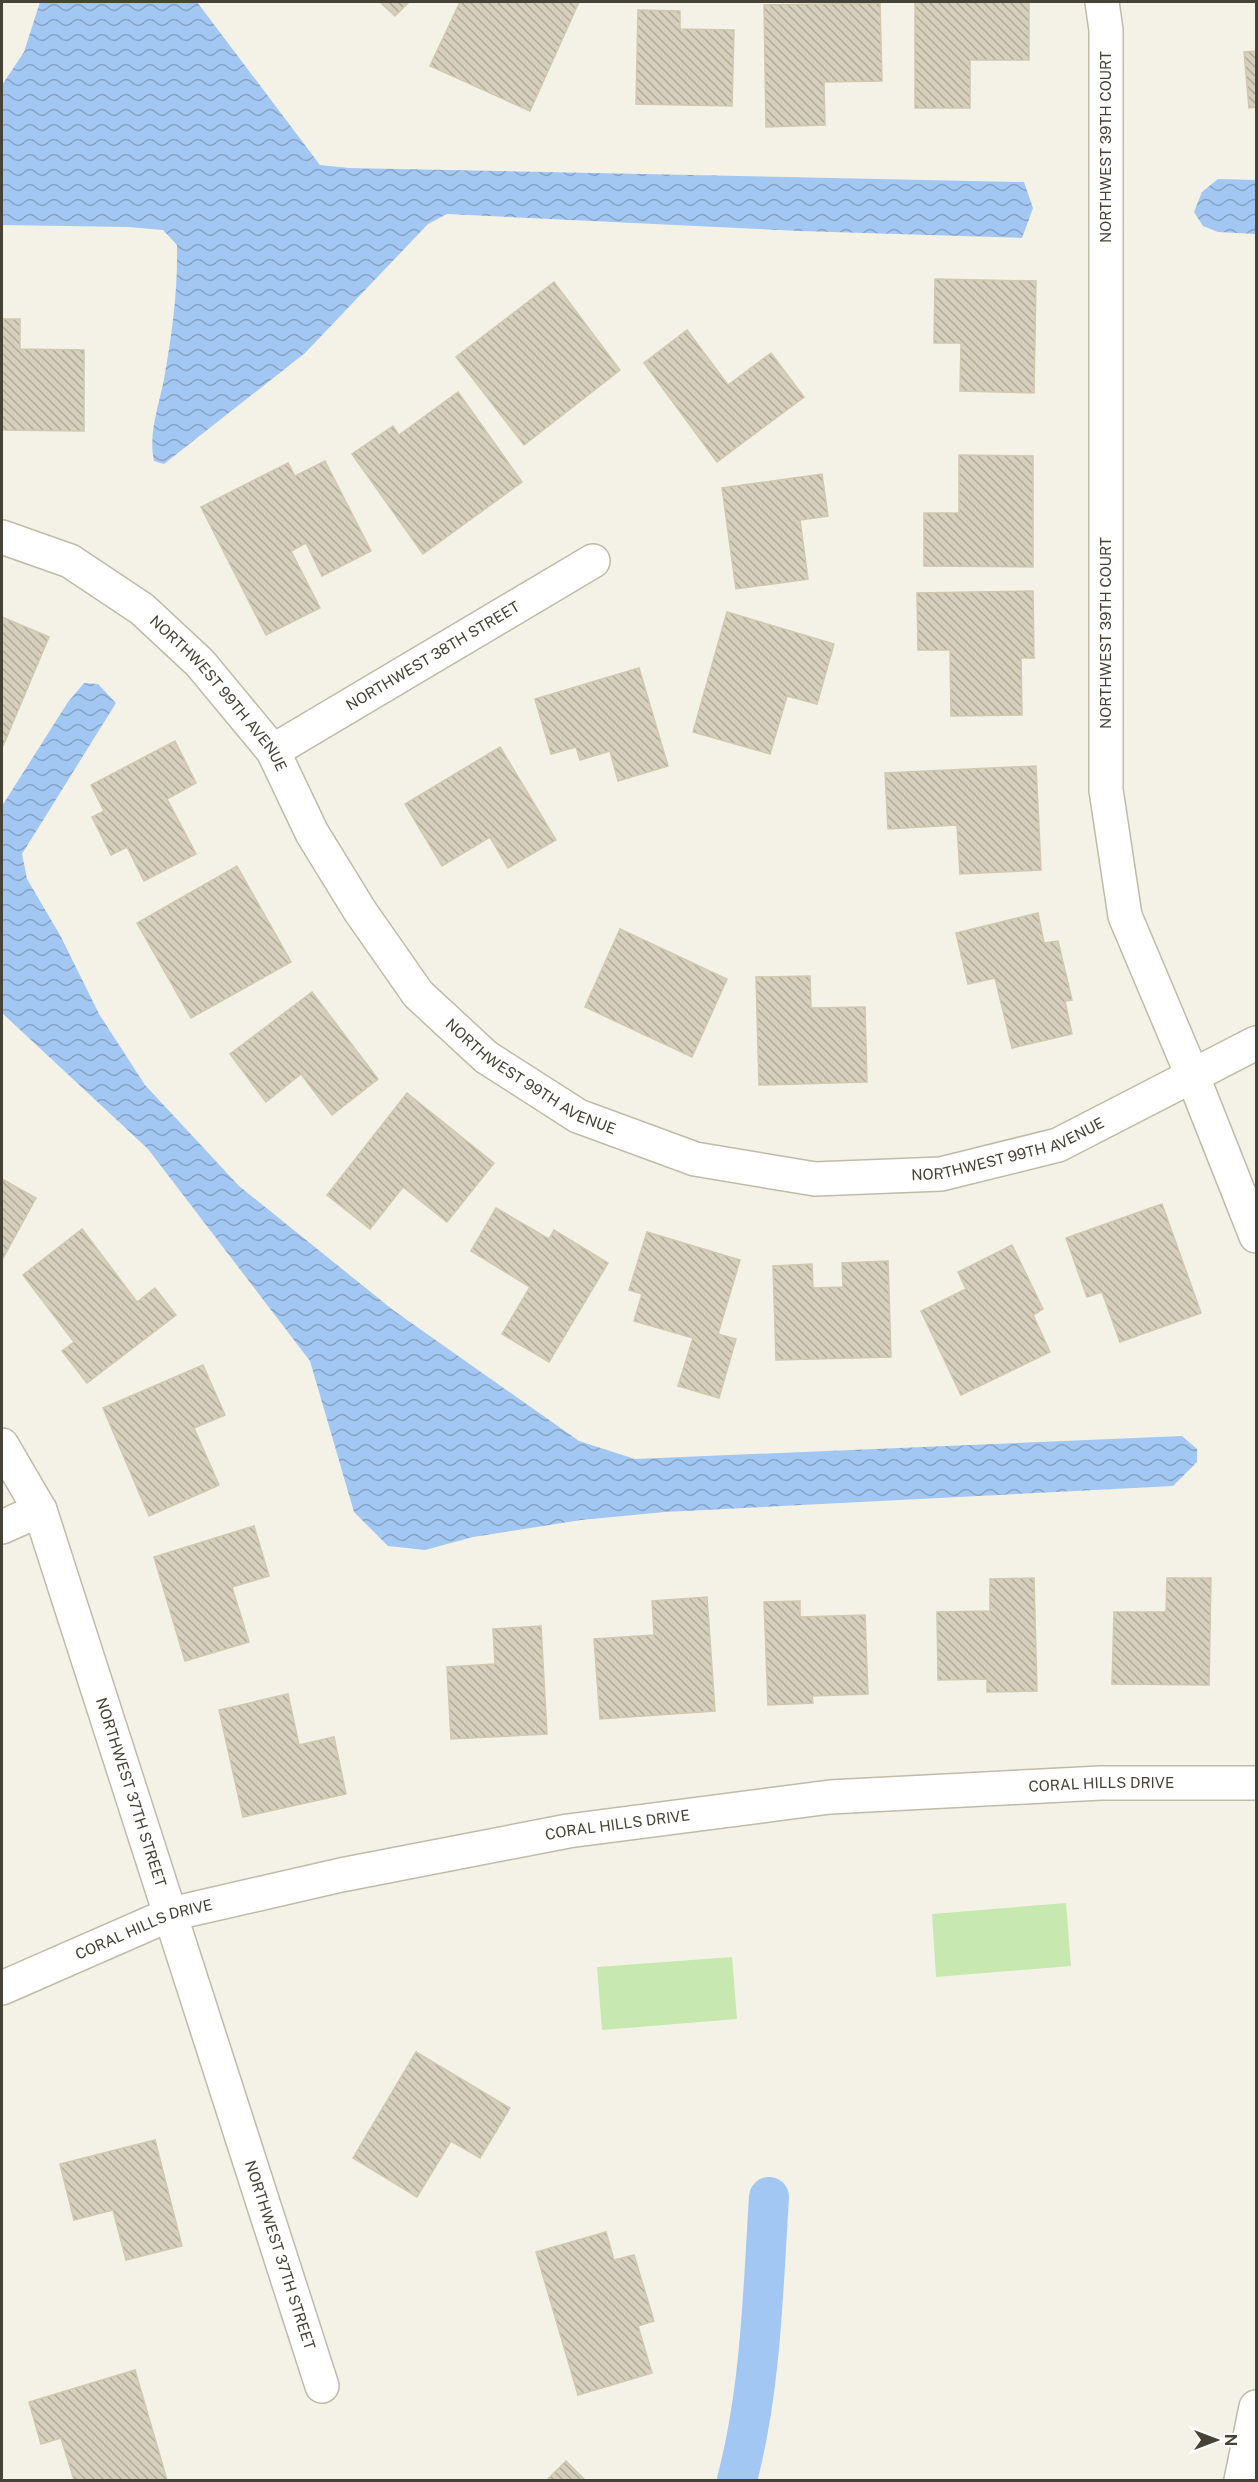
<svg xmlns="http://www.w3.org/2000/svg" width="1258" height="2482" viewBox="0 0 1258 2482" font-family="'Public Sans',sans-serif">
<defs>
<pattern id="water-waves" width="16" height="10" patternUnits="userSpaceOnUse" patternTransform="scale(1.5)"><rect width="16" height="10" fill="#a2c7f2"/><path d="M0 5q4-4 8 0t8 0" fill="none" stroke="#86a3c5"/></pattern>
<pattern id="building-back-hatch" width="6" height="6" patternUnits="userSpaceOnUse" patternTransform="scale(1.5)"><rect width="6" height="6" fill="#d6cfbc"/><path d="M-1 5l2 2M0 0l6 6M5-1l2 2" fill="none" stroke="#afaa9a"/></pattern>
</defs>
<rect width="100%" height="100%" fill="#f4f2e7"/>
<g fill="#c7e9af">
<path d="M1066,1903L1071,1966L936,1977L932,1914Z"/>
<path d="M732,1957L737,2019L602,2030L597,1967Z"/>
</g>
<g fill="url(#water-waves)">
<path d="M40,2H197L320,165L349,168L1024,182L1033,208L1022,238L800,231L447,214L428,224L305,353L164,464L154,461C148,433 159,406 164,379C172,334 178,290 177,245L163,230L128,227L2,225V85L24,52Z"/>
<path d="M1218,179L1256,180V234L1218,232L1203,226L1194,212L1202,192Z"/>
<path d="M84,683L98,684L116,703L22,854L27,879L60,935L99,1014L145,1085L239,1186L393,1310L579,1441L635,1459L1182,1436L1197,1449V1462L1173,1486L665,1512L581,1520L473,1537L425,1550L388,1546L354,1512L310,1361L148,1149L2,1013V806L68,702Z"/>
</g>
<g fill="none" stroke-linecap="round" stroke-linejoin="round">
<path stroke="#a2c7f2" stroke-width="40" d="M737,2480C761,2388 763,2292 769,2197"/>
</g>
<g fill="url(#building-back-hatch)" stroke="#d1c8af" stroke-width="1.5">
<path d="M380,2H409L395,16Z"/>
<path d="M460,2H579L530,111L430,66Z"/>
<path d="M915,2H1029V60H970V108H915Z"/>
<path d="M880,3L882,81L824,82L825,125L766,127L764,5Z"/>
<path d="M638,10L680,11V29L734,30L732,106L636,104Z"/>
<path d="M1256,51V107L1249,108L1244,52Z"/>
<path d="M935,279L1036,281L1034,393L960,391L961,343H934Z"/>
<path d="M554,282L620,370L524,445L456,357Z"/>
<path d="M2,319H20V349L84,350V431L2,430Z"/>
<path d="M687,330L728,385L771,353L804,397L717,462L644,363Z"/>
<path d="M458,392L522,482L423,554L352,454L393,426L399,435Z"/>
<path d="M959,455L1033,456V567L924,566V513H959Z"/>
<path d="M325,461L371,551L322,576L306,543L291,551L320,608L266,635L201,507L288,463L295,476Z"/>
<path d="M822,474L828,516L800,520L808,579L736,589L722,488Z"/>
<path d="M1033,591L1034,658H1021L1022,715L951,716L950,650H918L917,593Z"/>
<path d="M727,612L834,644L817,704L787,696L770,754L693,732Z"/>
<path d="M2,617L49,637L3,746H2Z"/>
<path d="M639,668L668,766L618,781L610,751L580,760L576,747L551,754L535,699Z"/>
<path d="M175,741L196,783L167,799L196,854L144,881L127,847L111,855L92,817L104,811L91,785Z"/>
<path d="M500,747L556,840L508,868L490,837L442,866L405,804Z"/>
<path d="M1036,766L1041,870L960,874L957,825L888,829L885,773Z"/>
<path d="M237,866L291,962L191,1018L137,923Z"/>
<path d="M1038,913L1044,943L1058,941L1072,1000L1065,1001L1072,1034L1012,1048L995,978L968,984L956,933Z"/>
<path d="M620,929L727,979L692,1057L585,1007Z"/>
<path d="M810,976L811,1008L865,1007L867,1082L759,1085L756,977Z"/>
<path d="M312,992L378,1079L332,1115L301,1074L266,1102L230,1054Z"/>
<path d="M407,1093L494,1163L447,1222L403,1187L370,1229L327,1195Z"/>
<path d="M2,1179L36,1198L2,1260Z"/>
<path d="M1162,1204L1201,1313L1120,1342L1102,1292L1087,1297L1066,1238Z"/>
<path d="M496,1208L549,1239L554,1230L608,1263L549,1362L502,1334L530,1287L471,1251Z"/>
<path d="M82,1229L137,1302L155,1288L176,1315L87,1383L62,1351L74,1342L23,1275Z"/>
<path d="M647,1232L740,1260L718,1334L736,1339L719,1398L678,1386L693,1338L634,1321L642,1294L629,1290Z"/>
<path d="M1012,1245L1043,1309L1033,1315L1050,1352L961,1395L921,1311L966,1289L958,1272Z"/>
<path d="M888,1261L891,1357L776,1360L773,1266L812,1264L813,1288L843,1287L842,1263Z"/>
<path d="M203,1365L225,1415L194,1428L219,1485L149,1516L103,1408Z"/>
<path d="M254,1526L269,1576L232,1587L249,1642L185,1661L154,1557Z"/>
<path d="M1034,1578L1037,1691L987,1692V1679L938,1680L937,1612L990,1611V1579Z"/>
<path d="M1167,1578H1211L1209,1685L1112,1684L1114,1612H1166Z"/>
<path d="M707,1597L715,1711L600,1719L594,1639L654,1635L652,1601Z"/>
<path d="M800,1601V1617L865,1615L868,1694L812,1696L813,1703L768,1705L764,1602Z"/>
<path d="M541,1626L547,1734L451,1739L447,1667L495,1664L493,1629Z"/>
<path d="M288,1694L299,1745L334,1737L346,1794L243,1817L219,1710Z"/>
<path d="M416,2052L510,2108L480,2158L451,2141L417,2197L353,2158Z"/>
<path d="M155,2140L182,2246L126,2260L113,2210L74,2220L60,2164Z"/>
<path d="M606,2232L614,2260L634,2255L654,2321L638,2326L652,2373L578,2395L536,2252Z"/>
<path d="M135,2370L167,2480H74L61,2438L41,2444L29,2402Z"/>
<path d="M566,2461L585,2480H547Z"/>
</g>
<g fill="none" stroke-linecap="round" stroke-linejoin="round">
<defs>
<g id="minor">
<path d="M1102,2L1106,30V790L1125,916L1193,1077L1256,1236"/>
<path id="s1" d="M2,537L70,561L142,609L200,663L273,751L312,833L360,911L418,994L486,1057L578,1116L695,1159L815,1179L941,1174L1058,1145L1256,1043"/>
<path id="s2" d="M273,751L593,561"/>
<path id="s3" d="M2,1445L40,1510L322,2386"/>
<path d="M2,1527L40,1510"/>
<path id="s4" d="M2,1988L171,1914L341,1875L568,1831L830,1797L1101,1783H1256"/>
<path d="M1241,2480L1256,2407"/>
</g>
</defs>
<use href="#minor" stroke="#bfbba9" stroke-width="36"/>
<use href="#minor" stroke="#fff" stroke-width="33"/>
</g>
<g text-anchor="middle" stroke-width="4.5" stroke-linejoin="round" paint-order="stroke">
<g font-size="15" fill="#474236" stroke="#fff">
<text transform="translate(1106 147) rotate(-90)" y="5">NORTHWEST 39TH COURT</text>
<text transform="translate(1106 633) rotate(-90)" y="5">NORTHWEST 39TH COURT</text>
<text dy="5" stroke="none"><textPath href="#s2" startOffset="186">NORTHWEST 38TH STREET</textPath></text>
<text dy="5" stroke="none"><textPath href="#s1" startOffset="273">NORTHWEST 99TH AVENUE</textPath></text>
<text dy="5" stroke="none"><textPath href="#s1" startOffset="777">NORTHWEST 99TH AVENUE</textPath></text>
<text dy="5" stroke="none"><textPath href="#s1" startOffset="1281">NORTHWEST 99TH AVENUE</textPath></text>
<text dy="5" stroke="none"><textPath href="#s4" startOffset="1126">CORAL HILLS DRIVE</textPath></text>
<text dy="5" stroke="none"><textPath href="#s3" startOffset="372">NORTHWEST 37TH STREET</textPath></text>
<text dy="5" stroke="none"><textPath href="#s4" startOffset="640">CORAL HILLS DRIVE</textPath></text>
<text dy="5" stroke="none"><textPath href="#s4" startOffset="154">CORAL HILLS DRIVE</textPath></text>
<text dy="5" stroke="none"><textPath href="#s3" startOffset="858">NORTHWEST 37TH STREET</textPath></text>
</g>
</g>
<rect width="1258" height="2482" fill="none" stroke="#474236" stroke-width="6"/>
<g transform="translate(1216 2440) rotate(90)" stroke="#ffffff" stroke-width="4.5" paint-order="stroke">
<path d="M0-4.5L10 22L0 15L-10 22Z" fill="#474236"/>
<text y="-9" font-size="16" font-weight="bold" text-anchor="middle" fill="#474236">N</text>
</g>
</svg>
